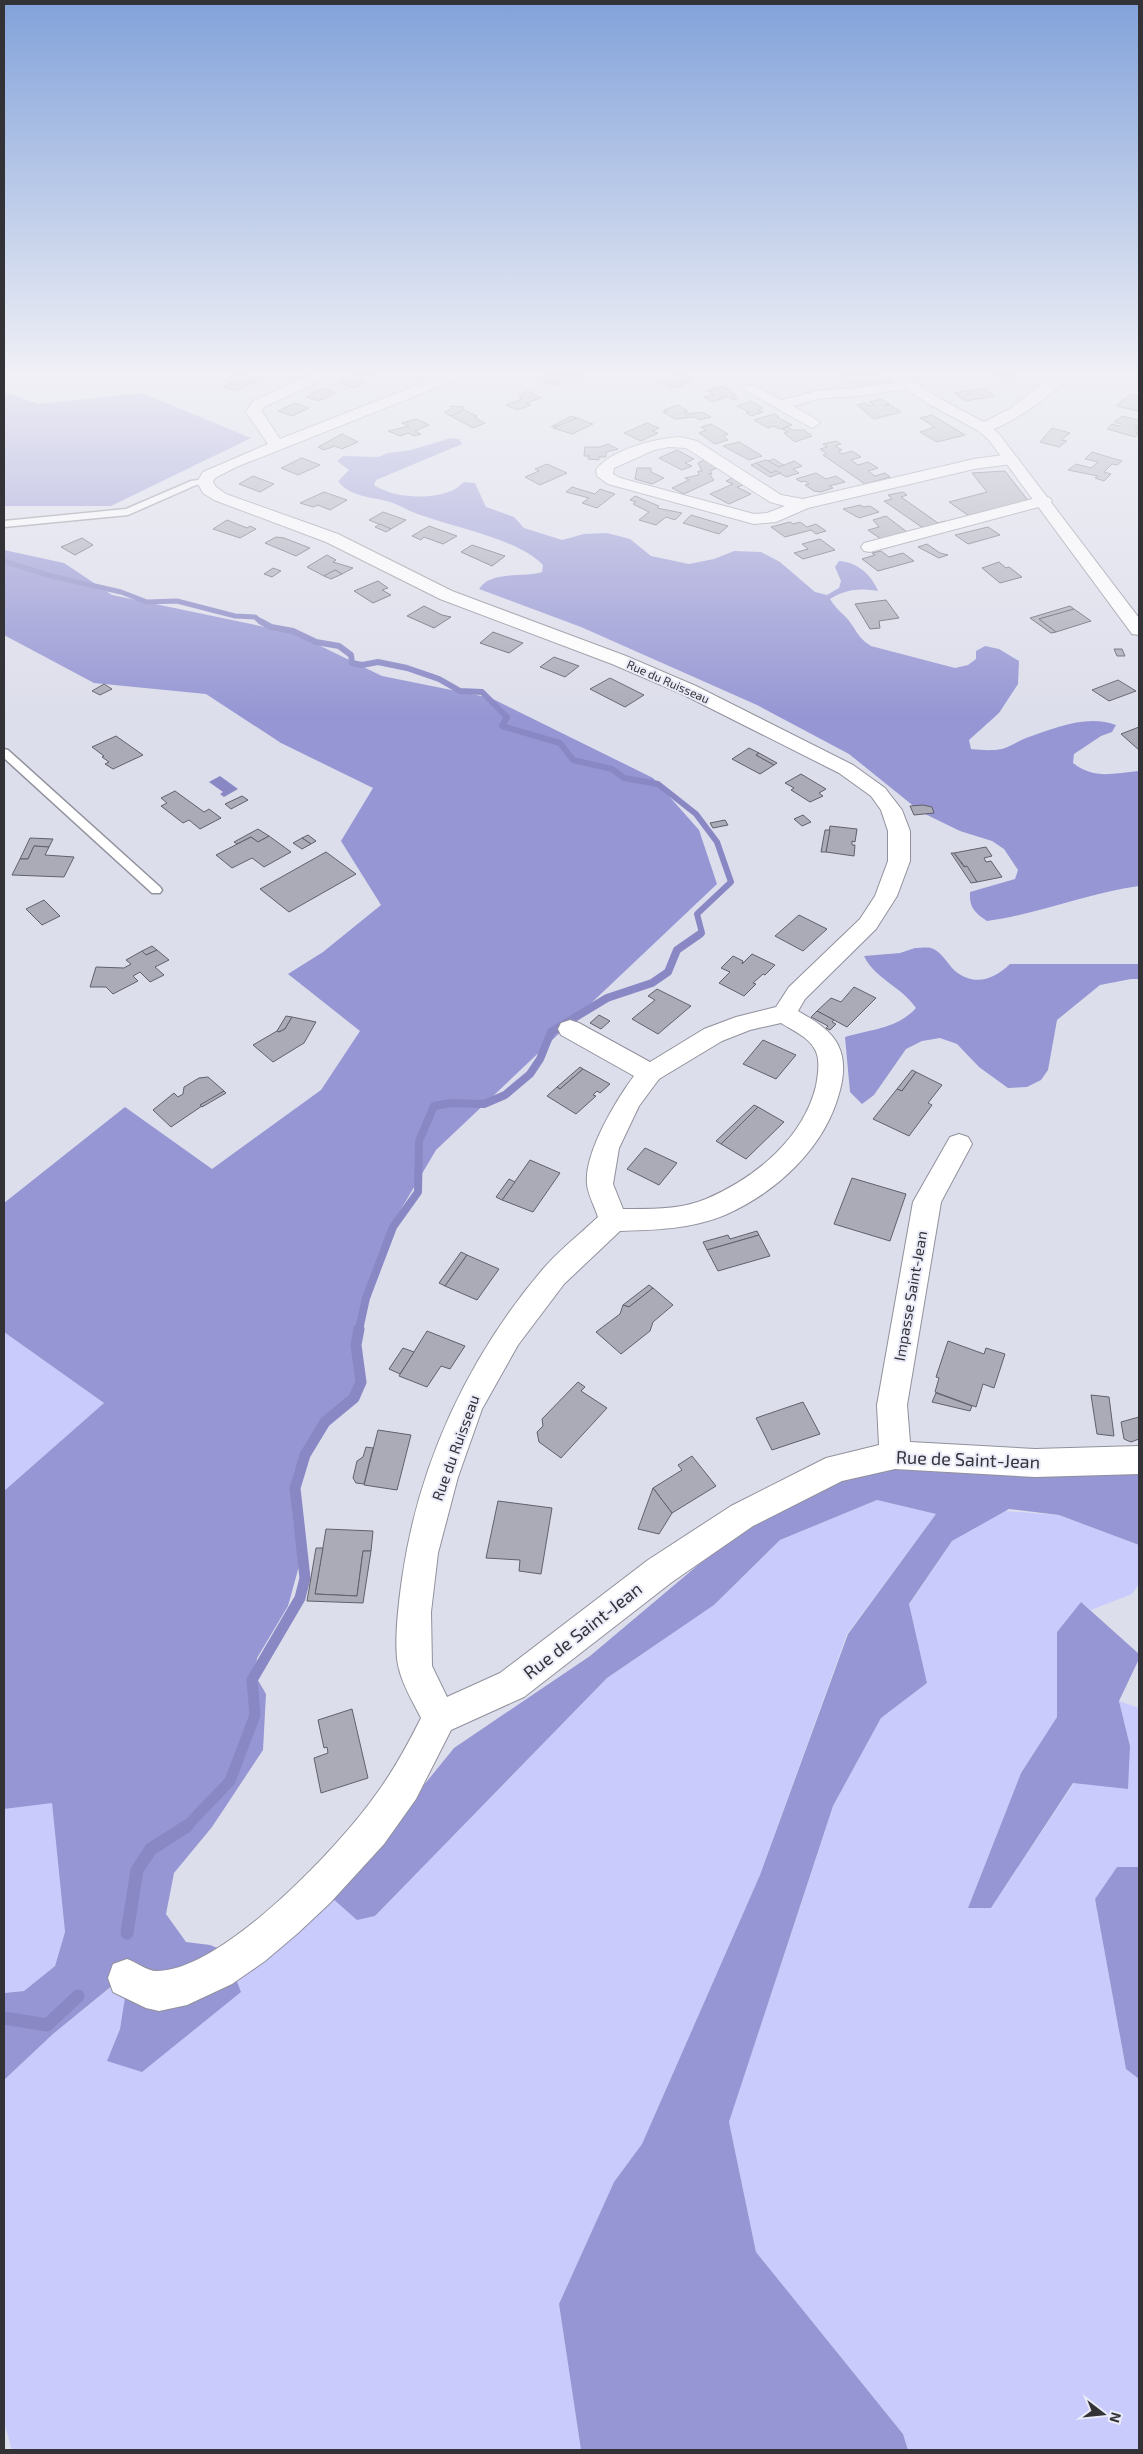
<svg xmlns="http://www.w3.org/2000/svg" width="1143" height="2454" viewBox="0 0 1143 2454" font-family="'Exo 2',sans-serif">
<rect width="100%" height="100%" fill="#dddeeb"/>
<g fill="#cacbfd">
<path d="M4,1332L104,1403L4,1491Z"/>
<path d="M877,1500L936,1514L847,1634L760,1875L642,2144L614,2182L559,2304L581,2450H12L4,2422V2080L53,2034L130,1972L120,2029L107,2061L332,1898L375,1916L607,1678L714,1605L780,1540Z"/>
<path d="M1004,1511L1059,1515L1139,1545V1584L1132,1594L1091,1610L1081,1602L1057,1632V1717L1021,1773L968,1908H991L1074,1783L1130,1746L1119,1701L1139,1708V1867H1117L1095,1899L1126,2069L1139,2079V2450H908L903,2434L756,2252L729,2122L833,1806L881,1718L927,1683L909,1605L952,1541Z"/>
<path d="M52,1802L65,1932L55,1966L24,1991L4,1993V1809Z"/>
</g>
<g fill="#9696d4">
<path d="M4,392L38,404L142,393L251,438L111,506H4Z"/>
<path d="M451,438L459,439L462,444L376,480L374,485C393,498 429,500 451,491C455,490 460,485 464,482L475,483L486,507L514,517L524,528L562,540L584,534L607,533L630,539L651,556L689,564L714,559L734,551L761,552L780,562L815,592L827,595L839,588L841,581L835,567L839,561C857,562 871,574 878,591C858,588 847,589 830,599C836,610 846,615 852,625C859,635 859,638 871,646L955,668L968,665L976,659V651L985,646L999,649L1019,661L1018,684L999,713L969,740L971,749C982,750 991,751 1002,749C1011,746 1018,741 1026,738C1054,728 1088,714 1116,725L1112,732L1101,736L1074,754L1073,763C1095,780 1113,773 1139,771V886C1088,893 1039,914 987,921C975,913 969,908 970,892L1015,879L1018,870L1004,849L992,841L960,831L921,812L849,754L757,705L581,627L479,589C491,570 523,578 542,572L543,565C517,538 451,527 415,513C407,510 399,505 390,502C373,497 349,497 338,481L349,470L337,461L343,456L378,457L388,453L411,450Z"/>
<path d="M4,550L64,563L112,595L294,633L382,676L491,698L653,778L699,830L717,884L436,1150L391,1226L353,1340L357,1373L354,1393L318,1427L294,1472L292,1509L299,1566L288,1606L257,1658L255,1675L266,1694L263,1750L212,1827L174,1873L166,1914L186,1942L210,1945L225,1951L241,1992L142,2072L107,2061L120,2029L129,1972L53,2034L4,2080V1993L24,1991L55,1966L65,1932L52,1803L4,1809V1491L104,1403L4,1332V1203L125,1107L212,1169L321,1090L360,1031L288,974L323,952L381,905L341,841L373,788L281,743L206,694L94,683L4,635Z"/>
<path d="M915,948C920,948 927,947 931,948C941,951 947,963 954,970C974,987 993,980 1010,964H1139V979H1131L1100,985L1057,1020L1048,1070L1041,1080L1027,1087L1008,1088L979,1067L957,1044L940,1038L922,1041L906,1049L874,1095L862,1104L850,1092L845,1037C871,1029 897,1029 916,1008C901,986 875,979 864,956L900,953Z"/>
<path d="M880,1464L995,1473L1139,1472V1545L1059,1515L1009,1509L952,1541L909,1604L927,1683L881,1718L833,1806L729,2122L756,2252L903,2434L908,2450H581L559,2304L614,2182L642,2144L760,1875L848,1634L936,1514L877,1500L780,1540L714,1605L607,1678L375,1916L357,1920L332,1898L454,1748L590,1656L710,1555L790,1501Z"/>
<path d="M1081,1602L1139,1654V1659L1119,1701L1130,1746L1128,1789L1073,1783L991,1908H968L1021,1773L1057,1717V1632Z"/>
<path d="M1117,1867H1139V2079L1126,2069L1095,1899Z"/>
</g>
<path fill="#8988c5" d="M220,776L238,789L224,797L220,794L223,792L209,782Z"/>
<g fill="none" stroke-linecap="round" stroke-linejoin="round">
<path stroke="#8988c5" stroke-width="5" d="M4,561L47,575L121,592L147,602L177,601L235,616L255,617L261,622"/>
<path stroke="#8988c5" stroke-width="6" d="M260,621L271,627L293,631L316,642L339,646L351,655L352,663L362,665L378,662L407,668L439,679L460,691L482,692L507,717L502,726L560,743L573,760L612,769L624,778L658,784L696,814L717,842L731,882L697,914L702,933L699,935"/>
<path stroke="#8988c5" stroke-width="8" d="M359,1330L366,1298L393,1227L418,1192L419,1141L434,1106L451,1103L484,1104L505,1095L530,1074L540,1059L551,1032L607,998L652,983L668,972L677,950L700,934"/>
<path stroke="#8988c5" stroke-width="11" d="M185,1828L230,1781L255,1715L252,1680L300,1598L305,1578L295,1488L305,1455L325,1422L354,1398L361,1382L356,1345L359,1329"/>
<g stroke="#8988c5" stroke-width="13">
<path d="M127,1933L137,1870L151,1849L187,1826"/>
<path d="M4,2018L47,2025L78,1996"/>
</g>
</g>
<g fill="#aaabb7" stroke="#61616c">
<path d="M356,373L372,375L360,381L365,383L354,388L338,382Z"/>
<path d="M553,373L557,375L543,379L549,382L546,383L537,379Z"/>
<path d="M575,373L580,376L552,386L543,379L557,375L555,374L557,373Z"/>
<path d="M679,373L693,379L681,382L685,384L674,388L662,383L671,379L668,377Z"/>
<path d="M841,373H875L893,385L860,390Z"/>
<path d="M985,373H1014L1017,374L1010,379Z"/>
<path d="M238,374L258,381L235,391L223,387L232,383L224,380Z"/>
<path d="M723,386L736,395L732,396L737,399L733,400L727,397L712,402L704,397L714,395L707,391Z"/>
<path d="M324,388L336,393L318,401L306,397Z"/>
<path d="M983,388L995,396L966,401L954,393Z"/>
<path d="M528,391L541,398L526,403L531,405L517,410L506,405L522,399L519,395Z"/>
<path d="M1131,394L1139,396V411L1116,406Z"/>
<path d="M882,399L890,404L884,405L892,406L901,412L874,419L857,405L865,403L870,406L874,405L869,402Z"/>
<path d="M751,401L763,408L758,410L763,412L751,416L746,413L749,412L737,406Z"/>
<path d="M295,403L309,408L292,416L278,411Z"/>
<path d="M678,405L688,411L684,412L688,414L702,412L711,417L700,420L694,417L675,419L663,412L667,411L664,410Z"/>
<path d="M451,406L463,407L464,410L451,416L444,412L450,410Z"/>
<path d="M464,410L477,416L474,417L485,423L473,428L451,416Z"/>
<path d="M774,414L779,417H777L792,425L780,429L773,426L768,428L754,420Z"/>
<path d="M932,415L965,435L937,442L920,432L935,427L920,418Z"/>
<path d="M571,416L577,418L564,425L551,427Z"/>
<path d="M1122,416L1139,420V425L1135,427L1139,428L1136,432L1139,433L1135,437L1107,429L1112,424L1119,426L1121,424L1114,422Z"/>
<path d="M577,418L593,424L572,434L553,428Z"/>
<path d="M417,419L429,425L415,431L421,434L414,436L408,433L400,436L388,431L409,426L402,423Z"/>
<path d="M647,423L659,428L652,431L658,433L641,441L624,433Z"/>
<path d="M711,424L728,434L723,436L728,440L715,444L699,433L706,430L701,427Z"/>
<path d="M787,427L793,430H804L812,436L795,442L784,433L788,432L782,429Z"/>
<path d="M1052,428L1070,433L1061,440L1067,441L1059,447L1040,442Z"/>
<path d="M342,434L358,442L342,449L335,446L324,450L318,447Z"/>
<path d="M836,441L841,444L835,446L842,450L838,451L842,454L852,451L861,457L851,460L858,465L868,462L878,468L868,471L875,476L885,473L890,477L865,484L823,455L827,454L820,449L827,447L823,444Z"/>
<path d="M739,442L762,456L749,460L723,446Z"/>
<path d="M608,444L618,449L606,452V457H599V460L588,459L589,456H584L585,447H600Z"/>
<path d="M677,450L694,459L685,463L692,466L682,470L659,458Z"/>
<path d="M1092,452L1122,461L1117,465L1112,464L1104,472L1111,474L1104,481L1095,478L1098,476L1068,470L1076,464L1091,468L1098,462L1085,459Z"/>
<path d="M302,458L320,465L298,475L281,468Z"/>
<path d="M706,459L719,467L710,471L712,474H709L714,480L684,494L672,488L689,480L685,478L699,475L698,471H702L698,463Z"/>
<path d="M774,459L783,465L785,466L779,467L768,461Z"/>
<path d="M766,460L779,467L794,461L802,466L793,469L799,473L786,477L776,471L771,473L756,463Z"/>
<path d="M756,463L771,473L776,471L781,473L770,477L751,465Z"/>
<path d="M547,464L567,473L540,485L525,477L539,471L535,469Z"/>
<path d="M637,468H651V472L664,478L652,484L635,479Z"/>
<path d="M1005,471L1030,503L972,518L949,502L987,492L972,473Z"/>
<path d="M816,473L826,479L836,476L845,482L829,486L833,488L821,492L814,491L805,485L809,484L805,481L801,482L796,479Z"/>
<path d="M253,476L274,484L260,492L239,484Z"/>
<path d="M734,477L746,484L737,487L751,494L729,504L710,494L733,484L726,481Z"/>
<path d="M572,487L595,494L600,489L615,494L597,508L582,503L589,498L566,492Z"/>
<path d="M324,492L347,500L330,510L318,505L313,507L300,503Z"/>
<path d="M903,492L907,495L901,497L938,523L945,521L950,525L923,528L884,501L892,499L888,495Z"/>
<path d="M635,496L659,506L657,508L682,513L675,520L666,517L656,525L639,520L649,512L633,504L636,502L630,500Z"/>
<path d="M860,505L864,507L870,506L879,512L859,518L843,509Z"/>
<path d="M383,512L406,520L391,529L369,520Z"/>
<path d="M691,515L728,526L719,534L683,523Z"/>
<path d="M886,516L907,532L881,539L868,530L879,527L873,520Z"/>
<path d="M227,520L247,528L250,526L256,529L240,538L213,529Z"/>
<path d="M790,522L793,524L800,522L807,527L816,524L826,531L816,534L811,530L785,537L771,527Z"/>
<path d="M380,524L391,529L386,532L375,527Z"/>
<path d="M429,526L457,536L443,544L424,537L421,540L412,536Z"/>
<path d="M988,527L1000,535L968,544L955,535Z"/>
<path d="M276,537L284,538L310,548L296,556L265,543Z"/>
<path d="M82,538L93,545L75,555L61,547Z"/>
<path d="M820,539L835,550L803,559L794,553L808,549L802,544Z"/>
<path d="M927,544L940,553L948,555L939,558L918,547Z"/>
<path d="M472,545L505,556L492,566L461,552Z"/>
<path d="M881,551L889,557L903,553L914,561L878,571L862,559L875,555L872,553Z"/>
<path d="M327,555L336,560L333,562L353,568L342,574L335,570L324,576L307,567Z"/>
<path d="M999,562L1006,568L1009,567L1022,577L1000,583L982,568Z"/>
<path d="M273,568L281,571L272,577L264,574Z"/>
<path d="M335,570L342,574L331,579L324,576Z"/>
<path d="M378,581L388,588L382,590L391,595L373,603L354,591Z"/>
<path d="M886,600L899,618L879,621L880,628L870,629L855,604Z"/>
<path d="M424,606L442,615L451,617L434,628L407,616Z"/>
<path d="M1070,606L1074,609L1039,619L1056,632L1051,633L1030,618Z"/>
<path d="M1074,609L1091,621L1056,632L1039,619Z"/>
<path d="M493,632L523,643L509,653L480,643Z"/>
<path d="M1114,649H1122L1125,656H1117Z"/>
<path d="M554,657L579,666L565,677L540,667Z"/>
<path d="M610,678L644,695L625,707L590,689Z"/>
<path d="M1118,680L1136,691L1109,701L1092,690Z"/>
<path d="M104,684L112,689L100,695L92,691Z"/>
<path d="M1139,727V750L1121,734Z"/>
<path d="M116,736L143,755L113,769L105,764L109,762L102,757L104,756L92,747Z"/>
<path d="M749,748L759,753L756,755L774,765L760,774L732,759Z"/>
<path d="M759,753L777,763L774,765L756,755Z"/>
<path d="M801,774L826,789L819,793L823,796L810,802L791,790L794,788L785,783Z"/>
<path d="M175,791L204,812L209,809L221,818L200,829L189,820L183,823L161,806L167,803L161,798Z"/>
<path d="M242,796L248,800L231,809L225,804Z"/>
<path d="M923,805L932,807L934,813L914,815L910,806Z"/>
<path d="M803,815L811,822L802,826L794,819Z"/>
<path d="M725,820L728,825L713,828L710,823Z"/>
<path d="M830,826L857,829L855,842L852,841V845H855L854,856L826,852Z"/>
<path d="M258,829L269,836L258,842L251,837L237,844L234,842Z"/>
<path d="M825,830H830L826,852H821Z"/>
<path d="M308,835L316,841L311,844L302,838Z"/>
<path d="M269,836L291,852L264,867L252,858L232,868L216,855L251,837L258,842Z"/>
<path d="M30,838L53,839L49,847L34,846L28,859H20Z"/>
<path d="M302,838L311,844L302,849L293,843Z"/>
<path d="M34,846L49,847L45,855L74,857L64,877L12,875L20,859H28Z"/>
<path d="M986,847L992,856L984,858L986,862L991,861L1002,877L977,882L954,853Z"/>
<path d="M326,852L356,874L289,912L260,889Z"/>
<path d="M951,853H954L964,867L967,866L977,882L971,883Z"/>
<path d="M44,900L60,916L42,925L26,909Z"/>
<path d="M799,915L827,929L803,951L775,936Z"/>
<path d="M152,946L157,950L146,955L142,951Z"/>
<path d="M157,950L169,960L155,967L164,975L150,982L140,972L133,976L138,981L113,994L106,987H90L96,967L124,968L131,964L126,960L142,951L146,955Z"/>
<path d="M752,954L775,965L765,975L763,974L753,983L756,984L744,996L719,983L730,972L721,968L733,956L743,961L742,964Z"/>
<path d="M854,987L876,998L847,1027L817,1011L831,998L841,1002Z"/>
<path d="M657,989L691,1006L658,1034L632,1019L655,1000L648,996Z"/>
<path d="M817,1011L834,1020L832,1022L836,1024L830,1030L826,1028L828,1026L811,1017Z"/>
<path d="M599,1015L610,1021L601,1029L590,1023Z"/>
<path d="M286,1016L292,1017L285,1029L279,1032L277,1031Z"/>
<path d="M292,1017L316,1022L304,1043L273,1062L253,1045L277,1031L279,1032L285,1029Z"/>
<path d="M763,1040L796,1055L776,1079L743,1064Z"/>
<path d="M580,1067L583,1069L560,1089L557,1087Z"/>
<path d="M583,1069L610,1084L600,1093L597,1091L593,1095L596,1096L576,1114L547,1096L557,1087L560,1089Z"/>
<path d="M912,1070L916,1072L902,1091L897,1089Z"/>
<path d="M916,1072L942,1085L928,1103L932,1105L909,1136L873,1119L897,1089L902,1091Z"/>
<path d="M208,1077L224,1091L171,1127L153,1110L174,1093L178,1097L183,1094L184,1087L199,1078Z"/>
<path d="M224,1091L226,1093L202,1107L200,1105Z"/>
<path d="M754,1105L758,1107L721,1144L716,1141Z"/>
<path d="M758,1107L784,1122L746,1159L721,1144Z"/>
<path d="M645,1148L677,1163L659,1185L627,1169Z"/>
<path d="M530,1160L560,1173L533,1212L502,1200Z"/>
<path d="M852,1178L906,1194L890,1241L834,1224Z"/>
<path d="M509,1179L515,1182L502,1200L496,1197Z"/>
<path d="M757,1231L759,1235L707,1250L703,1242L728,1235L730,1239Z"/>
<path d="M759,1235L770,1256L718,1271L707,1250Z"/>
<path d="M461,1252L467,1255L445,1286L439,1283Z"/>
<path d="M467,1255L499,1269L477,1300L445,1286Z"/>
<path d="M649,1285L653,1288L629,1307L623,1305Z"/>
<path d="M653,1288L673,1305L653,1322L650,1331L621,1354L596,1332L620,1314L623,1305L629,1307Z"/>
<path d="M427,1331L465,1346L450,1369L441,1366L427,1387L399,1376Z"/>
<path d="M948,1341L984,1354L986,1348L1005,1354L994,1388L983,1384L976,1407L935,1392L939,1378L936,1377Z"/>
<path d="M403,1348L414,1352L400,1374L389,1369Z"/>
<path d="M578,1382L585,1387L581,1391L607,1408L561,1458L539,1442L537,1432L543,1426L542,1419Z"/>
<path d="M936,1393L972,1406L970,1411L932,1402Z"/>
<path d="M1091,1395L1109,1397L1114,1436L1097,1434Z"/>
<path d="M803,1402L820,1434L772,1450L756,1418Z"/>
<path d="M1139,1417V1439L1131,1442L1124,1439L1121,1422Z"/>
<path d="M378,1430L411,1435L397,1490L364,1485Z"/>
<path d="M366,1447L373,1448L364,1484L356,1483L353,1478L357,1461L363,1457Z"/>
<path d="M692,1456L716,1486L672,1513L653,1488L682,1470L678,1465Z"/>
<path d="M653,1488L672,1513L659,1534L638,1529Z"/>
<path d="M498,1501L552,1508L541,1574L519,1571L520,1560L486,1558Z"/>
<path d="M326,1529L373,1531L371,1551H363L357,1596L315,1594Z"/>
<path d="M316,1548H323L315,1594L357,1596L363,1551H371L363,1603L307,1601Z"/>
<path d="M352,1709L368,1778L321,1793L314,1758L328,1753L327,1747L324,1748L318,1720Z"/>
</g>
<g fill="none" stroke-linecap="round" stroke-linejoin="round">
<defs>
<g id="lane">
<path d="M205,479L208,480V484L196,485L128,515L4,527V521L126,509L191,481Z"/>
<path d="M4,749L8,750L160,887L162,890L160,893H152L4,758Z"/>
</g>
<g id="street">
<path d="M314,373H333L331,376L264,407L262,412L280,439L448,373H468L466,376L236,467L215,478L213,482L216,487L226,494L338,534L452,591L626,656L696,686L853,765L885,788L902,810L910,831V861L897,896L876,929L805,999L798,1011C813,1020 830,1029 838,1045C845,1059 844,1075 840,1090C826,1147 777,1192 725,1215C691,1229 656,1230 620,1231L564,1284L518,1345L482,1409L458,1477L438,1553L431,1612L432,1666L447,1697L500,1673L648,1560L731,1506L826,1458L879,1445L877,1405L913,1202L950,1137L959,1134L968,1137L972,1144L941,1202L907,1405L910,1442L1035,1449L1139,1446V1474L1035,1477L895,1469L842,1481L753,1526L672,1582L524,1697L451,1730L416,1799L384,1844L330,1903L298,1933L265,1961L232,1984L187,2005L159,2011L146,2008L117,1994L113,1992L108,1978L113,1964L127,1959C136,1962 148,1972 158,1971C223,1970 341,1845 377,1793C394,1770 408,1744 421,1718C413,1702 403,1686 399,1669C393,1649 399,1600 402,1579C418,1465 468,1357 543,1269C559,1250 580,1234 598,1217C595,1207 588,1195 587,1184C584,1153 616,1100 634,1076L561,1035L558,1029L561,1023L570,1020L579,1023L650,1062L704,1029L736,1017L776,1007L789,987L860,919L875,896L888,861V831L881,810L871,796L839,773L682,694L612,664L440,599L326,542L214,500L203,493L197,482L203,472L268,444L246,412L253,401ZM781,1023C792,1030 808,1037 814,1048C821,1058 818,1075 816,1086C803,1139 755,1178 706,1199C680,1210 650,1209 623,1209L613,1184L619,1148L639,1106L659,1079L722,1041L750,1030Z"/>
<path d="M1056,373H1072C1061,389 998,436 979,431L976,428L979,425L1011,408Z"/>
<path d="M908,381L915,385L913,388L859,396L822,398L793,406L817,420L820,423L812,428L743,389L745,386H755L781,400L822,390L859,388Z"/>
<path d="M680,437L697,441L781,495L803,499L974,459L1011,454L1019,459L1011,464L974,469L808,508L776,522L754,524L608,484L597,476L596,470C610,450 656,438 680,437ZM669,447L686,448L770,502L785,506L767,513L754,514L620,478L613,474L614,468L654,450Z"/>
<path d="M1044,496L1050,498L1052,501L1050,504L870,552L864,551L861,547L864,543Z"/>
</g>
<path id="secondary" d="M883,373H900L937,397L989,425L999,434L1139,618V635L1132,634L989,440L979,431L927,403Z"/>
</defs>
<use href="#lane" stroke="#91919d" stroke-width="3"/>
<use href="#street" stroke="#91919d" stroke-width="2"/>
<use href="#secondary" stroke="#91919d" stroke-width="2"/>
<use href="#lane" fill="#fff" fill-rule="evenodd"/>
<use href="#street" fill="#fff" fill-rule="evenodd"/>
<use href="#secondary" fill="#fff" fill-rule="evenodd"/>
</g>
<linearGradient id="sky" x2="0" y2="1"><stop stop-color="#82a2da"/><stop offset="0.52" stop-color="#f0f0f6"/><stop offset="1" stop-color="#f0f0f6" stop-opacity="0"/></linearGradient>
<rect width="1143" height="717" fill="url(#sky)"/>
<g text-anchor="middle" stroke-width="4" stroke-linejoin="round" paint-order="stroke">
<g font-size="12" fill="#323237" stroke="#eaebf8">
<text transform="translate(668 682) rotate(24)" y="4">Rue du Ruisseau</text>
</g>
<g font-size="15" fill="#323237" stroke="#eaebf8">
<text transform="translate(911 1296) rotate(-80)" y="5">Impasse Saint-Jean</text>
<text transform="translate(456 1448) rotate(-70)" y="5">Rue du Ruisseau</text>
</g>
<g font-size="18" fill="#323237" stroke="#eaebf8">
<text transform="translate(968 1460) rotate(2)" y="6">Rue de Saint-Jean</text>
<text transform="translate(583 1631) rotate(-38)" y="6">Rue de Saint-Jean</text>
</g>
</g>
<rect width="1143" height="2454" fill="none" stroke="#323237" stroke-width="10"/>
<g transform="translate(1103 2414) rotate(106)" stroke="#eaebf8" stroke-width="4" paint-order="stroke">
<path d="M0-4L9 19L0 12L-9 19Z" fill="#323237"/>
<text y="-8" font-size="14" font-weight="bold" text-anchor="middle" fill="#323237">N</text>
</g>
</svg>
